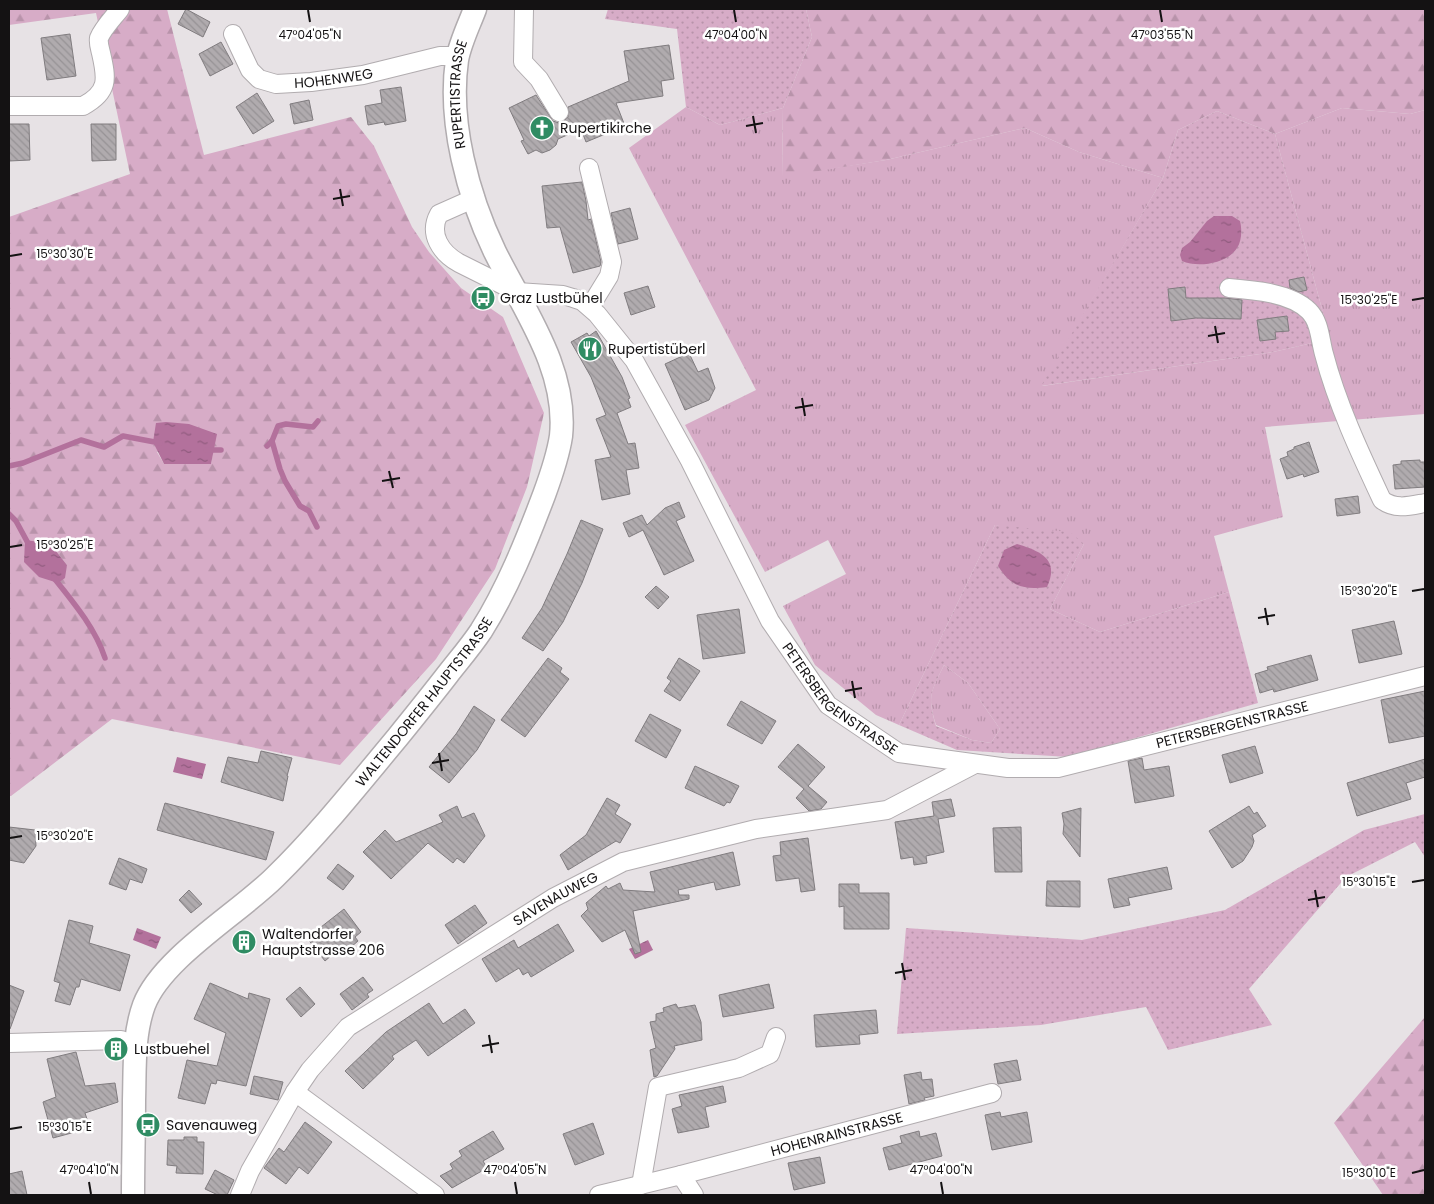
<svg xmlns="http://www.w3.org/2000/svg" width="1434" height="1204" viewBox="0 0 1434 1204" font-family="Poppins,sans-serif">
<defs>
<pattern id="grass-tufts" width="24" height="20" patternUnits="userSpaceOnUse" patternTransform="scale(1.25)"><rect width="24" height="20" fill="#d7acc7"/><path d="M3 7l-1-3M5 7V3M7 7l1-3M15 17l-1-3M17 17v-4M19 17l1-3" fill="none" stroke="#b893aa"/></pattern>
<pattern id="forest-firs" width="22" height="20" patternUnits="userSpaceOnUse" patternTransform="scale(1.25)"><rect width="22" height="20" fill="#d7acc7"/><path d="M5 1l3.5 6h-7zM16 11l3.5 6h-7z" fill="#b893aa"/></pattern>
<pattern id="garden-dots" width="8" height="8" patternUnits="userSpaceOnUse" patternTransform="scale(1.25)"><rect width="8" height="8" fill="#d7acc7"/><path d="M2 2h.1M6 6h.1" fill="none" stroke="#b893aa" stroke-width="1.8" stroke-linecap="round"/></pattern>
<pattern id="water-ripples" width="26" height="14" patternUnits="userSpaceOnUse" patternTransform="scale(1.25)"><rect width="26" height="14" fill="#b3719c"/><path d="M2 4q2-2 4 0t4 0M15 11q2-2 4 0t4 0" fill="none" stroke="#905b7e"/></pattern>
<pattern id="building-back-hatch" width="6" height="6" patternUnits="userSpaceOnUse" patternTransform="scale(1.25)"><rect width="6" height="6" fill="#b0abae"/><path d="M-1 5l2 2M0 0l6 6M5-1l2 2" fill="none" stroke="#969295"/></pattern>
</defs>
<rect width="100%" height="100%" fill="#e7e2e5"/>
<g fill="url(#grass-tufts)">
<path d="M686,107L720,125L783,108L782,176L886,160L1025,128L1079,152L1163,178L1042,386L1273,352L1330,339L1275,134L1342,108L1410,114L1425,110V414L1265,427L1283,517L1214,536L1229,592L1100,632L1050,609L1084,544L995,525L899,725L876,715L815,665L783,606L846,574L828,540L765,572L685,425L756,390L629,148Z"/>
<path d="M944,665L968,683L1000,729L991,743L972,740L936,725C927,695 931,692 944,665Z"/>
</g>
<g fill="url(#forest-firs)" fill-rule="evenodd">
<path d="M9,9H167L204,155L351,117L374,146L412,227L429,252L461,288L503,317L544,413L527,487L495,569L436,659L340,765L112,719L11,796H9V217L130,174L96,13L9,25ZM216,434L211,464H164L157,452ZM56,551L67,565L58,583Z"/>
<path d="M806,9H1425V110L1410,114L1342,108L1275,134L1217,111L1178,130L1163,178L1079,152L1025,128L886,160L782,177L783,108L812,37Z"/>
<path d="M1425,1017V1195H1383L1334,1123Z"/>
</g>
<g fill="url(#garden-dots)" fill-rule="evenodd">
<path d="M608,9H806L812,37L783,108L720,125L686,107L677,29L605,19Z"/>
<path d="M1217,111L1275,134L1330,339L1273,352L1041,386L1163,178L1178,130Z"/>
<path d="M995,525L1070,532L1084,544L1050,609L1100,632L1229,592L1258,703L1069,757L957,750L899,725ZM944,665L968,683L1000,729L991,743L972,740L936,726C927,696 931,692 944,665Z"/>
<path d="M1425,814V857L1415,842L1346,877L1249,989L1272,1025L1168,1050L1146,1007L1041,1025L897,1034L906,928L1082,940L1225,910L1364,830Z"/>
</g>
<g fill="url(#water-ripples)">
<path d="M1214,216H1232L1240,221C1242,229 1242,241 1237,248C1227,264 1198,268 1182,261L1180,255L1182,248L1190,242L1207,221Z"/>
<path d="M166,422L189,424L217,434L211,464H164L153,442L156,423Z"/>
<path d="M25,540L40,542L56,551L67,565L65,578L58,583L39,577L24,562Z"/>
<path d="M1017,544C1040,551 1060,559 1047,587C1024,590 1011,587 998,566L1004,550Z"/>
<path d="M177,757L206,764L202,779L173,772Z"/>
<path d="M137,928L161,937L156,949L133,940Z"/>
<path d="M648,940L653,950L635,959L629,949Z"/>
</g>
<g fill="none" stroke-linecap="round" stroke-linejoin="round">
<g stroke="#b3719c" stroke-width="5.5">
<path d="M272,441L280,469L285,481L300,506L309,511L317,527"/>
<path d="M267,446L272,441L278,426L286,424L313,427L318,421"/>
<path d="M206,450H221"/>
<path d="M9,466L23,463L81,440L104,447L123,436L160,443"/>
<path d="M9,514L16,521L29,545"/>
<path d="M54,578C74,603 95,628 105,658"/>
</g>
</g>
<g fill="url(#building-back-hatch)" stroke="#807c7f">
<path d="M186,9L210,22L203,37L178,24Z"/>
<path d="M70,34L76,76L47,80L41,38Z"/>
<path d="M221,42L233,64L210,76L199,54Z"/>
<path d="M669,45L674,79L661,81L663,96L616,103L625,126L586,142L581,129L558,139L556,145L550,150L542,153L536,150L528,154L521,141L524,140L509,108L536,95L553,121L559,123L564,121L568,117V107L629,81L624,51Z"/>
<path d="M401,87L406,121L385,125L384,122L368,125L365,106L382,103L380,90Z"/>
<path d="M257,93L274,121L253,134L236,107Z"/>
<path d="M309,100L313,120L294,124L290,104Z"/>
<path d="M9,124H29L30,160L9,161Z"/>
<path d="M91,124H116V160L92,161Z"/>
<path d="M582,182L586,201L588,220L591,219L601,262L600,266L573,273L560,227L547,228L542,186Z"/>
<path d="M630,208L638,239L618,244L611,213Z"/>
<path d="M1304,277L1307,290L1299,292L1290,288L1289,280Z"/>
<path d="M648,286L655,307L631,315L624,293Z"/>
<path d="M1185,287L1186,298H1225L1242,300L1241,319L1196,318L1171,321L1168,289Z"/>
<path d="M1287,316L1289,331L1275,332L1276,339L1260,341L1257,320Z"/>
<path d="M596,331L622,377L630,398L628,399L631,407L617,413L628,444L635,443L639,468L626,470L630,494L602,500L595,460L611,457L596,419L606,415L591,377L571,342L587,333L589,336Z"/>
<path d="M689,353L698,372L708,368L715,388L709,400L685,410L665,364Z"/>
<path d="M1309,442L1319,472L1304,477L1303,474L1287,479L1280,459L1288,456L1287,452L1294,449V447Z"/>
<path d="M1420,460V462H1425V487L1395,489L1393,465L1401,464V461Z"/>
<path d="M1358,496L1360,513L1337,516L1335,499Z"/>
<path d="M679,502L685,517L676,521L694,561L664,575L643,530L629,537L623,523L642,515L647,525L665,508Z"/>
<path d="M581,520L603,529L582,583L563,622L543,651L522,638L542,608L567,554Z"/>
<path d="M656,586L669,597L658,609L645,597Z"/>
<path d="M739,609L745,653L703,659L697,615Z"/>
<path d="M1394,621L1402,654L1359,663L1352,630Z"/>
<path d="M1311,655L1318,680L1274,692L1273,689L1260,693L1255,674L1268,670L1267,667Z"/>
<path d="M548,658L562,668L560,672L569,679L525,737L501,720Z"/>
<path d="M679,658L700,671L680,701L664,691L671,681L667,678Z"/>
<path d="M1425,691V736L1389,743L1381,700Z"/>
<path d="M741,701L776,721L762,744L727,725Z"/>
<path d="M474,706L495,720L477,750L449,783L429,767L456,734Z"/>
<path d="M650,714L681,730L666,758L635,741Z"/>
<path d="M798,744L825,767L808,786L827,802L821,809L809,811L796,798L804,789L778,767Z"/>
<path d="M1255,746L1263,773L1230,783L1222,755Z"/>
<path d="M261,751L292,758L287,776H288L283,801L221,782L228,757L258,763Z"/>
<path d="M1142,758L1144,770L1169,766L1174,796L1135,803L1128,761Z"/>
<path d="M1425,759V777L1406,783L1411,799L1357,816L1347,783Z"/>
<path d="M695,766L739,786L730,803L727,802L724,806L685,788Z"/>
<path d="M607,798L620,805L615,814L631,824L620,843L616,841L568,870L560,855L586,835Z"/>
<path d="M951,799L955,816L938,819L944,852L926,856L927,863L914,865L913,857L901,859L895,822L934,816L932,802Z"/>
<path d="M165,803L274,832L266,860L157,830Z"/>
<path d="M457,806L462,818L474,813L485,836L464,863L457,858L453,863L428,843L391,879L363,852L385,830L396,842L443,822L439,815Z"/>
<path d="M1249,806L1254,814L1257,812L1266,826L1252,835L1254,841L1252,847L1243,861L1232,868L1209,831Z"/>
<path d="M1081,808L1080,857L1063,834L1064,824L1062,813Z"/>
<path d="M9,827L35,830L36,846L24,863L9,860Z"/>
<path d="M1021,827L1022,872H995L993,828Z"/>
<path d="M808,838L815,890L801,892L799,878L776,881L773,856L781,855L780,842Z"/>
<path d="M733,852L740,885L716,890L714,882L678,890L679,895H689V899L633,911L641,952L635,954L625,930L602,942L581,916L588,909L586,903L606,886L608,889L620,883L623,890L655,892L650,872Z"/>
<path d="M119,858L147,869L142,883L130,879L126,890L109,884Z"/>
<path d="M338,864L354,876L343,890L327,878Z"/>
<path d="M1167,867L1172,889L1128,898L1130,905L1114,908L1108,879Z"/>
<path d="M1047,881H1080V907L1046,906Z"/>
<path d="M839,884H859V893H889V929H844V906L839,907Z"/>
<path d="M189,890L202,904L191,913L179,900Z"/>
<path d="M475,905L487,923L458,944L445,925Z"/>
<path d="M344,909L361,932L355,937L358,941L344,953L340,948L325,961L307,938Z"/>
<path d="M69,920L93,926L89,943L130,955L120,991L81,979L79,987H76L70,1005L55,1001L60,983L54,981Z"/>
<path d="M558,924L574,951L531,977L528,972L523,975L519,968L496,982L482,959L514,940L518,948Z"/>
<path d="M363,977L373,990L367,994L369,997L352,1010L340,994Z"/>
<path d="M210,983L248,999L249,993L270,999L246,1086L217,1080L216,1084L211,1083L205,1104L178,1098L187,1060L217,1066L226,1033L194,1019Z"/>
<path d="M769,984L774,1008L723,1017L719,995Z"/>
<path d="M9,985L24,991L10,1029L9,1028Z"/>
<path d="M300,987L315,1004L301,1017L286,999Z"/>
<path d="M429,1003L443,1024L465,1009L475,1023L428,1056L416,1040L392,1056L394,1059L363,1089L345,1071L386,1032Z"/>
<path d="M676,1004L678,1008L695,1005L701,1022L702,1040L674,1046L675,1049L657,1076L654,1077L650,1050L656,1048L650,1022L656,1021V1014L664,1012L663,1008Z"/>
<path d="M876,1010L878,1033L859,1035L860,1044L816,1047L814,1015Z"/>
<path d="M76,1052L85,1086L115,1083L118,1102L85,1113L90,1128L53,1138L43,1102L56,1097L47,1059Z"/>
<path d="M1017,1060L1021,1080L998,1084L994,1064Z"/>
<path d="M921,1072L922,1080L932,1079L934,1096L924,1098L925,1100L909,1104L904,1075Z"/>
<path d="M254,1076L283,1082L278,1100L250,1094Z"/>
<path d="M723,1086L726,1102L705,1107L709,1127L678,1133L672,1109L682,1106L679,1095Z"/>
<path d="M1000,1112L1001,1117L1027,1112L1032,1142L992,1150L985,1115Z"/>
<path d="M305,1122L332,1142L308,1174L299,1167L286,1184L264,1168L279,1148L284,1152Z"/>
<path d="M593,1123L604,1154L575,1165L563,1134Z"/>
<path d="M493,1131L504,1149L483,1161L487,1168L452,1188L440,1176L453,1169L450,1164L462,1156L459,1151Z"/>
<path d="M919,1131L920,1137L936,1133L942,1156L889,1170L883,1148L902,1143L900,1136Z"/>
<path d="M184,1137H197V1142H204L203,1174L176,1173L177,1166L167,1165L168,1140H184Z"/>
<path d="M820,1157L825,1183L794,1190L788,1163Z"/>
<path d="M215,1170L234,1180L227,1195H218L205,1189Z"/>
<path d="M22,1171L27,1195H9V1174Z"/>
</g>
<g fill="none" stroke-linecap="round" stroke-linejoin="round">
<defs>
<g id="minor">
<path d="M524,9L523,62L539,79L559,112"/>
<path id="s1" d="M233,34L250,70L259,79L276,84L311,82L363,75L440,56H458"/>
<path d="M9,106H83C109,92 107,79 101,53C100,49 98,43 99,38C103,28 114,17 120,9"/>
<path d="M589,168L612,262L609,276L590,307"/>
<path id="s2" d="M475,198L439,214C428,234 441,253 459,263L517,292L563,295L573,298L582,301L597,314L634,360L690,461L770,621L828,705L899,753L1008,768H1058L1425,676"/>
<path d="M1229,288C1254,290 1291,293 1309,311C1320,322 1320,340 1324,354C1337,404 1360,453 1382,500C1396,510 1409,506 1425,503"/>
<path d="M9,1043L121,1040L135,1045"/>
<path d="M295,1092L435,1195"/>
<path id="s3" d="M681,1175L992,1093"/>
<path d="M641,1185L658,1087L739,1068L770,1054L776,1037"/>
<path id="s4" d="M240,1195L250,1171L295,1092L310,1070L348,1027L553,898L623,862L756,829L887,810L975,764"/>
<path d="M599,1195L681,1175L694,1195"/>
</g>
<g id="major">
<path id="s5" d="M133,1195C133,1163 134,1132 134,1100C135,1069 133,1035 144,1005C162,958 239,913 275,877C319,834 357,786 397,738C414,717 431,696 448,674C459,660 471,646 481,631C507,590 527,540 544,495C551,476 558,456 561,436C568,369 523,309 495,252C468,196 448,122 457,60C460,43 469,25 475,9"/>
</g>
</defs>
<use href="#minor" stroke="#b1acaf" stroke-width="20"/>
<use href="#major" stroke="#b1acaf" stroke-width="25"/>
<use href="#minor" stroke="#fff" stroke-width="18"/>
<use href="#major" stroke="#fff" stroke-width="22"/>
</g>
<path fill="none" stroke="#141213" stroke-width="2" d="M308,10L310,22M734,10L736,22M1160,10L1162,22M753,116L756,133M746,126L763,123M340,189L343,206M333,199L350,196M10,256L22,254M1412,300L1424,298M1215,326L1218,343M1208,336L1225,333M802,398L805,416M795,408L813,405M389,471L393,488M382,481L400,478M10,547L22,545M1412,591L1424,589M1265,608L1268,625M1258,618L1275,615M852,681L855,698M845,691L862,688M439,753L442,771M432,763L449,760M10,838L22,836M1412,882L1424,880M1315,890L1318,907M1308,900L1325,897M902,963L905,980M895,973L912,970M489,1035L492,1053M482,1046L499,1043M10,1129L22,1127M1412,1173L1424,1170M89,1182L91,1194M515,1182L517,1194M941,1182L943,1194"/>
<defs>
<symbol id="church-disc" viewBox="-11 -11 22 22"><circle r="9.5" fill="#2f8c63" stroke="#fff"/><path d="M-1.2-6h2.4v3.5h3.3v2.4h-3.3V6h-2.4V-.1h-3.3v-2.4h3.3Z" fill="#fff"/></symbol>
<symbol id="bus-disc" viewBox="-11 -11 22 22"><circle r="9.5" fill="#2f8c63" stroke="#fff"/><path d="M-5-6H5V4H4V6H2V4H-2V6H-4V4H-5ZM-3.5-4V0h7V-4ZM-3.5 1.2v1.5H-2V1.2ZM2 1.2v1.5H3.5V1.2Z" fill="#fff"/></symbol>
<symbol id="restaurant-disc" viewBox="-11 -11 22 22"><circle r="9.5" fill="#2f8c63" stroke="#fff"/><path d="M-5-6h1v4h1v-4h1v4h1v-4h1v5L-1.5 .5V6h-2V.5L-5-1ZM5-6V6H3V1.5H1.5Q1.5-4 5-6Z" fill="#fff"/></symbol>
<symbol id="building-disc" viewBox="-11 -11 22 22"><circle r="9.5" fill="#2f8c63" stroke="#fff"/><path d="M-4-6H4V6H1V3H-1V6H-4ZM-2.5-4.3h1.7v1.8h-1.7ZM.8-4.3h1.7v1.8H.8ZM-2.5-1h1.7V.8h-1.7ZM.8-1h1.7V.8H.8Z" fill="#fff"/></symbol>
</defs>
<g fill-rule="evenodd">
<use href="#church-disc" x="528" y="114" width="28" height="28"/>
<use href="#bus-disc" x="469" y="284" width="28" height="28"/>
<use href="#restaurant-disc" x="576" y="335" width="28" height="28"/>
<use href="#building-disc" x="230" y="928" width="28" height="28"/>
<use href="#building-disc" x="102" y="1035" width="28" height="28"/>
<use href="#bus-disc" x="134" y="1111" width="28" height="28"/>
</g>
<g text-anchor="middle" stroke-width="5" stroke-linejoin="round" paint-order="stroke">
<g font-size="14" fill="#141213" stroke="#fff">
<text dy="5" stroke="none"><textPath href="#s1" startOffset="128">HOHENWEG</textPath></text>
<text dy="5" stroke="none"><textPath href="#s5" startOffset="1271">RUPERTISTRASSE</textPath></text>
<text dy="5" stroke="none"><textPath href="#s2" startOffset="709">PETERSBERGENSTRASSE</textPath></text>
<text dy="5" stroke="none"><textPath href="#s5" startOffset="606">WALTENDORFER HAUPTSTRASSE</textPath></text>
<text dy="5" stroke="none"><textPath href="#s2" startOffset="1130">PETERSBERGENSTRASSE</textPath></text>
<text dy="5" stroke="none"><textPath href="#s4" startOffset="445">SAVENAUWEG</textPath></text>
<text dy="5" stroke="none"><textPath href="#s3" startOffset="161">HOHENRAINSTRASSE</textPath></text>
</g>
<g font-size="14" fill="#141213" stroke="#fff" text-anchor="start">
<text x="560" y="133">Rupertikirche</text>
<text x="500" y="303">Graz Lustbühel</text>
<text x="608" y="354">Rupertistüberl</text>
<text x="262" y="939">Waltendorfer<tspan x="262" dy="16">Hauptstrasse 206</tspan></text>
<text x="134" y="1054">Lustbuehel</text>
<text x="166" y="1130">Savenauweg</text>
</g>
</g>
<g font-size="12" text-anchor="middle" fill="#141213" stroke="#fff" stroke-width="5" stroke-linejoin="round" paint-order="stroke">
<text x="310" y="39">47°04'05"N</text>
<text x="736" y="39">47°04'00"N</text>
<text x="1162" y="39">47°03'55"N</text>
<text x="65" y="258">15°30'30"E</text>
<text x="1369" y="304">15°30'25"E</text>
<text x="65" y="549">15°30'25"E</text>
<text x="1369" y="595">15°30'20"E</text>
<text x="65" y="840">15°30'20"E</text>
<text x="1369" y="886">15°30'15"E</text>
<text x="65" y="1131">15°30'15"E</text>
<text x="89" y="1174">47°04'10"N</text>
<text x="515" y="1174">47°04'05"N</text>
<text x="941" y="1174">47°04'00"N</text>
<text x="1369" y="1177">15°30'10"E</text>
</g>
<rect width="1434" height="1204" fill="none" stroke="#141213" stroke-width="20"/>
</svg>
